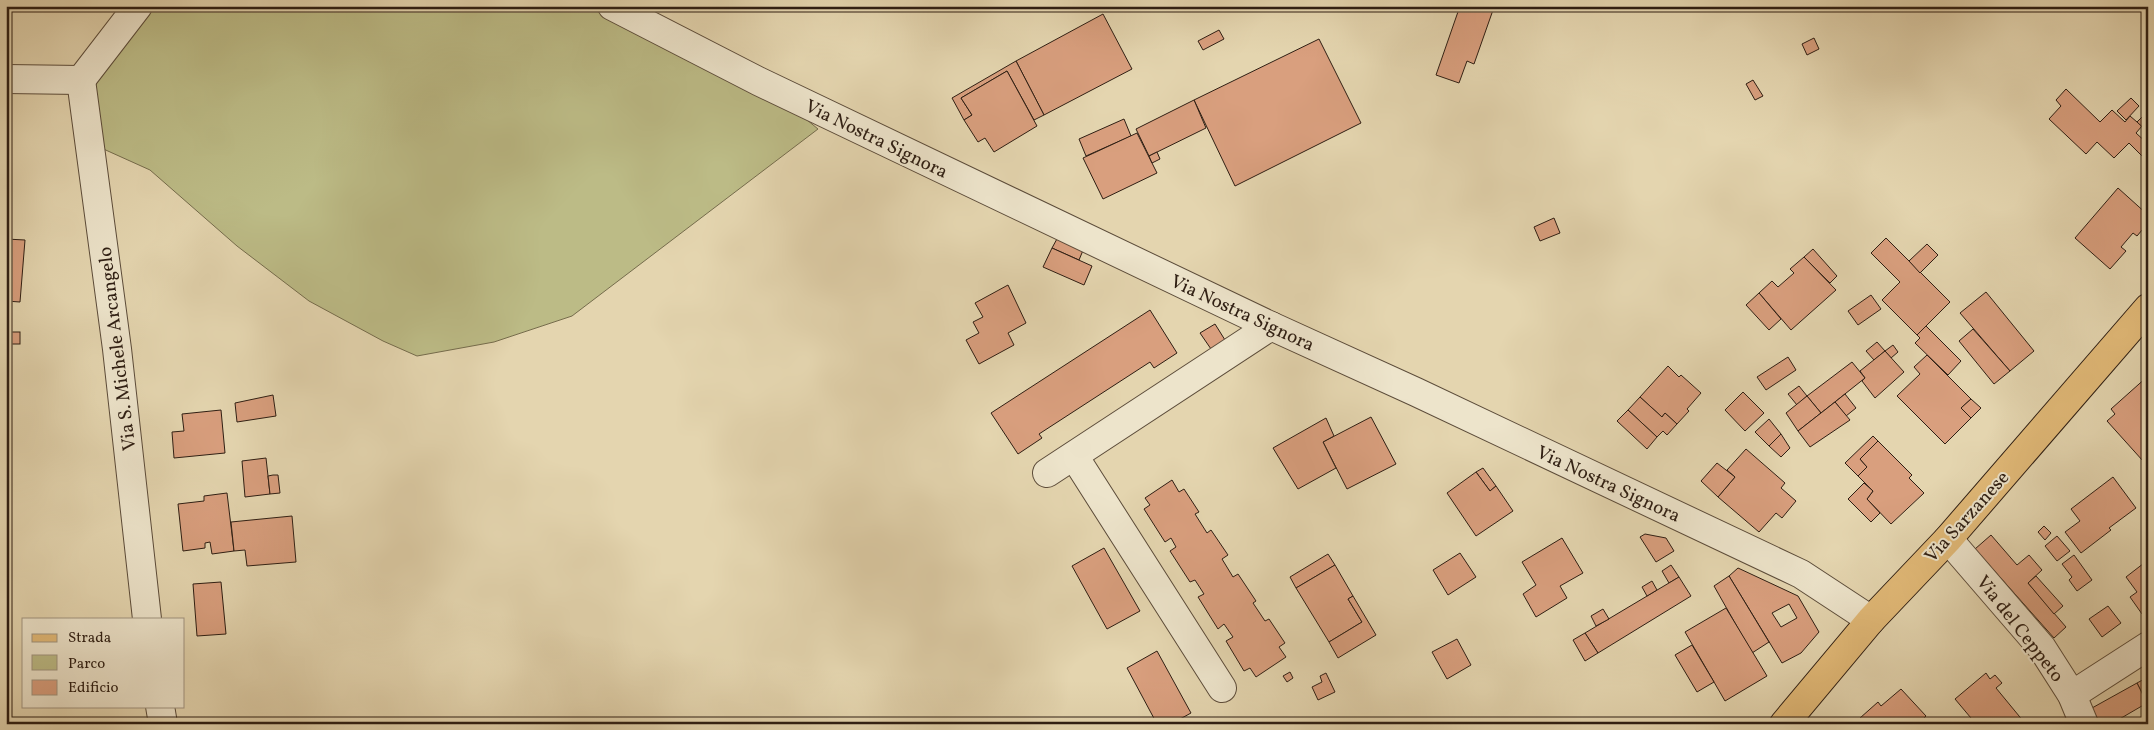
<svg xmlns="http://www.w3.org/2000/svg" width="2154" height="730" viewBox="0 0 2154 730" font-family="Vollkorn,serif">
<rect width="100%" height="100%" fill="#e4d5af"/>
<filter id="stains"><feTurbulence type="fractalNoise" baseFrequency=".004" numOctaves="4"/><feColorMatrix values="0 0 0 0 .2 0 0 0 0 .09 0 0 0 0 .02 0 0 0 .5 -.17"/></filter>
<radialGradient id="worn" r=".72"><stop offset=".6" stop-color="#630" stop-opacity="0"/><stop offset="1" stop-color="#630" stop-opacity=".3"/></radialGradient>
<path fill="#bcbb86" stroke="#756c4c" d="M152,6H587L801,115L818,129L572,316L494,342L417,356L383,341L309,301L237,246L150,170L99,147L90,86Z"/>
<g fill="#d99f7e" stroke="#2e1e13" fill-rule="evenodd">
<path d="M1460,6H1483L1493,10L1474,64L1467,61L1459,83L1436,75Z"/>
<path d="M1103,14L1132,69L1044,115L1016,61Z"/>
<path d="M1219,30L1224,39L1203,50L1198,41Z"/>
<path d="M1814,38L1819,49L1807,55L1802,44Z"/>
<path d="M1319,39L1361,123L1235,186L1194,100Z"/>
<path d="M1016,61L1044,115L1034,120L1007,71L961,98L972,115L964,120L952,98Z"/>
<path d="M1007,71L1037,126L994,152L985,138L978,142L964,120L972,115L961,98Z"/>
<path d="M1753,80L1763,96L1755,100L1746,84Z"/>
<path d="M2066,89L2100,122L2112,110L2125,122L2130,116L2137,122L2142,126L2136,133L2148,144V162L2129,143L2114,158L2097,142L2086,154L2049,119L2061,106L2056,100Z"/>
<path d="M2131,98L2139,106L2126,120L2117,111Z"/>
<path d="M1194,100L1206,128L1149,156L1136,129Z"/>
<path d="M2148,111V132L2137,122Z"/>
<path d="M1124,119L1131,136L1086,156L1079,139Z"/>
<path d="M1137,133L1157,173L1103,199L1083,158Z"/>
<path d="M1157,152L1160,159L1152,163L1149,156Z"/>
<path d="M2118,188L2148,215V223L2137,236L2133,233L2121,247L2126,251L2110,269L2075,238Z"/>
<path d="M1554,218L1560,233L1540,241L1534,227Z"/>
<path d="M1058,237L1084,248L1079,260L1052,248Z"/>
<path d="M1886,238L1950,302L1917,335L1882,300L1900,282L1871,253Z"/>
<path d="M6,239L25,240L20,302L6,301Z"/>
<path d="M1927,244L1938,255L1920,273L1909,261Z"/>
<path d="M1052,248L1092,266L1084,285L1043,267Z"/>
<path d="M1813,249L1837,276L1830,283L1804,257Z"/>
<path d="M1804,257L1836,290L1791,330L1759,293L1772,281L1778,287L1794,273L1790,269Z"/>
<path d="M1008,285L1026,323L1008,333L1014,345L979,364L966,340L979,333L973,322L983,317L975,303Z"/>
<path d="M1986,292L2034,351L2010,371L1960,313Z"/>
<path d="M1759,293L1781,319L1769,330L1746,305Z"/>
<path d="M1871,295L1881,309L1858,325L1848,311Z"/>
<path d="M1150,310L1177,353L1154,368L1150,362L1039,434L1042,438L1018,454L991,413Z"/>
<path d="M1215,324L1225,340L1211,349L1200,333Z"/>
<path d="M1926,326L1961,361L1948,375L1915,343L1920,338L1917,335Z"/>
<path d="M1973,329L2010,371L1994,384L1959,341Z"/>
<rect x="6" y="332" width="14" height="12"/>
<path d="M1877,342L1885,351L1874,360L1866,351Z"/>
<path d="M1893,345L1898,352L1891,358L1885,351Z"/>
<path d="M1885,351L1904,372L1875,398L1862,381L1865,378L1860,371Z"/>
<path d="M1927,355L1971,399L1961,408L1971,418L1945,444L1897,396L1920,374L1914,367Z"/>
<path d="M1788,357L1796,370L1766,390L1757,377Z"/>
<path d="M1852,362L1865,378L1821,413L1807,396Z"/>
<path d="M1668,366L1679,377L1681,375L1701,393L1687,409L1689,411L1677,424L1665,413L1662,417L1640,397Z"/>
<path d="M2148,376V457L2143,461L2107,421L2115,414L2111,409Z"/>
<path d="M1799,386L1807,396L1797,405L1788,394Z"/>
<path d="M1743,392L1764,413L1745,431L1725,410Z"/>
<path d="M1845,394L1856,408L1846,416L1835,402Z"/>
<path d="M273,395L276,416L237,422L235,403Z"/>
<path d="M1807,396L1821,413L1798,431L1786,413Z"/>
<path d="M1640,397L1662,417L1665,413L1677,424L1667,435L1663,431L1657,437L1628,410Z"/>
<path d="M1971,399L1981,408L1971,418L1961,408Z"/>
<path d="M1835,402L1850,420L1810,447L1798,431Z"/>
<path d="M221,410L225,453L174,458L172,432L184,431L182,414Z"/>
<path d="M1628,410L1657,437L1647,449L1617,421Z"/>
<path d="M1371,417L1396,464L1347,489L1323,442Z"/>
<path d="M1326,418L1334,436L1323,442L1336,468L1298,489L1273,448Z"/>
<path d="M1769,419L1781,434L1769,446L1755,432Z"/>
<path d="M1781,434L1790,448L1781,457L1769,446Z"/>
<path d="M1873,436L1878,441L1860,459L1867,467L1858,476L1845,463Z"/>
<path d="M1878,441L1912,475L1909,478L1924,493L1891,524L1867,499L1873,491L1858,476L1867,467L1860,459Z"/>
<path d="M1746,449L1785,483L1781,488L1796,501L1782,518L1776,513L1759,532L1718,497L1735,477L1727,470Z"/>
<path d="M266,458L270,494L245,497L242,461Z"/>
<path d="M1717,463L1735,477L1718,497L1701,481Z"/>
<path d="M1483,468L1496,486L1490,491L1476,472Z"/>
<path d="M1476,472L1490,491L1496,486L1513,511L1476,536L1447,493Z"/>
<path d="M273,475H278L280,493L270,494L268,476Z"/>
<path d="M2113,477L2136,508L2109,528L2111,530L2081,553L2065,532L2080,521L2071,509Z"/>
<path d="M1172,480L1179,492L1184,489L1199,512L1195,514L1207,533L1211,530L1228,555L1222,559L1233,577L1238,574L1256,601L1253,603L1265,621L1269,619L1285,643L1279,647L1286,657L1256,677L1250,668L1244,671L1226,641L1233,637L1224,624L1218,629L1198,597L1204,594L1195,580L1190,582L1170,551L1176,547L1171,538L1165,542L1144,509L1150,505L1145,498Z"/>
<path d="M1864,483L1873,491L1867,499L1880,513L1871,522L1848,499Z"/>
<path d="M227,493L234,551L212,554L210,542L205,543V548L183,551L178,504L204,501V496Z"/>
<path d="M292,516L296,562L247,566L245,550L234,551L231,522Z"/>
<path d="M2044,526L2051,533L2045,540L2038,532Z"/>
<path d="M1645,534L1666,538L1674,551L1656,562L1640,537Z"/>
<path d="M1991,535L2017,565L2029,555L2042,570L2028,583L2066,627L2054,638L1975,549Z"/>
<path d="M2057,536L2070,551L2057,561L2045,546Z"/>
<path d="M1562,538L1583,573L1560,586L1567,598L1536,617L1523,594L1536,585L1522,562Z"/>
<path d="M1104,548L1140,611L1107,629L1072,566Z"/>
<path d="M1460,553L1476,577L1448,595L1433,570Z"/>
<path d="M1328,554L1335,565L1296,588L1290,577Z"/>
<path d="M2074,555L2092,580L2077,591L2069,580L2072,577L2062,564Z"/>
<path d="M2148,560V610L2142,614L2130,597L2137,592L2126,577Z"/>
<path d="M1335,565L1353,596L1348,599L1362,622L1329,642L1296,588Z"/>
<path d="M1671,565L1679,577L1669,583L1662,571Z"/>
<path d="M1738,568L1798,596L1819,632L1801,653L1782,663L1729,576ZM1789,604L1797,618L1781,627L1772,613Z"/>
<path d="M1729,576L1769,642L1752,653L1714,586Z"/>
<path d="M2036,576L2063,606L2054,614L2028,583Z"/>
<path d="M1679,577L1691,596L1598,653L1585,633Z"/>
<path d="M1652,581L1657,590L1647,596L1642,587Z"/>
<path d="M221,582L226,634L197,636L193,584Z"/>
<path d="M1353,596L1376,635L1338,658L1329,642L1362,622L1348,599Z"/>
<path d="M2108,606L2121,623L2102,637L2089,619Z"/>
<path d="M1726,608L1767,676L1725,701L1685,632Z"/>
<path d="M1603,609L1609,619L1596,626L1591,616Z"/>
<path d="M1585,633L1598,653L1585,661L1573,640Z"/>
<path d="M1457,639L1471,665L1447,679L1432,652Z"/>
<path d="M1692,645L1714,682L1697,692L1675,655Z"/>
<path d="M1157,651L1191,713L1171,724H1157L1127,668Z"/>
<path d="M1290,672L1293,678L1287,682L1283,676Z"/>
<path d="M1326,673L1335,692L1318,700L1312,687L1322,682L1320,676Z"/>
<path d="M1986,673L1990,679L1995,675L2002,683L1996,688L2024,722L2022,724H1976L1955,699Z"/>
<path d="M2148,677V703H2147L2137,683Z"/>
<path d="M2137,683L2147,703L2111,724H2100L2092,708Z"/>
<path d="M1901,689L1926,716L1918,724H1865L1860,718L1878,702L1881,706Z"/>
</g>
<g fill="none" stroke-linecap="round" stroke-linejoin="round">
<defs>
<g id="minor">
<path d="M612,6L758,81L1271,326L1416,392L1801,574L1871,620"/>
<path d="M6,79L81,80"/>
<path d="M81,80L117,349L147,619"/>
<path d="M81,80L138,6"/>
<path d="M1074,456L1222,688"/>
<path d="M1047,473L1271,326"/>
<path d="M1948,539L2042,648L2072,695L2084,724"/>
<path d="M2072,695L2148,646"/>
<path d="M160,706L163,724"/>
</g>
<path id="major" d="M1784,724L1871,620L1948,539L2148,308"/>
</defs>
<use href="#minor" stroke="#5c4c3a" stroke-width="30"/>
<use href="#major" stroke="#2e1e13" stroke-width="30"/>
<use href="#minor" stroke="#ede4cb" stroke-width="28"/>
<use href="#major" stroke="#e2ba78" stroke-width="28"/>
</g>
<g text-anchor="middle" stroke-width="4" stroke-linejoin="round" paint-order="stroke">
<g font-size="19" fill="#2e1e13" stroke="#ede4cb">
<text transform="translate(877 138) rotate(26)" y="7">Via Nostra Signora</text>
<text transform="translate(1243 312) rotate(25)" y="7">Via Nostra Signora</text>
<text transform="translate(116 349) rotate(-97)" y="7">Via S. Michele Arcangelo</text>
<text transform="translate(1609 483) rotate(25)" y="7">Via Nostra Signora</text>
<text transform="translate(1966 516) rotate(-48)" y="7">Via Sarzanese</text>
<text transform="translate(2021 628) rotate(52)" y="7">Via del Ceppeto</text>
</g>
</g>
<rect width="2154" height="730" fill="none" stroke="#e4d5af" stroke-width="25"/>
<rect x="8" y="8" width="2139" height="715" fill="none" stroke="#2e1e13" stroke-width="2.5"/>
<rect x="12" y="12" width="2129" height="705" fill="none" stroke="#2e1e13"/>
<rect x="22" y="618" width="162" height="90" fill="#ede4cb" stroke="#a19581"/>
<rect x="32" y="634" width="25" height="8" fill="#e2ba78" stroke="#a19581"/>
<text x="68" y="642" font-size="15" fill="#2e1e13">Strada</text>
<rect x="32" y="655" width="25" height="15" fill="#bcbb86" stroke="#a19581"/>
<text x="68" y="668" font-size="15" fill="#2e1e13">Parco</text>
<rect x="32" y="680" width="25" height="15" fill="#d99f7e" stroke="#a19581"/>
<text x="68" y="692" font-size="15" fill="#2e1e13">Edificio</text>
<rect width="100%" height="100%" filter="url(#stains)"/>
<rect width="100%" height="100%" fill="url(#worn)"/>
</svg>
